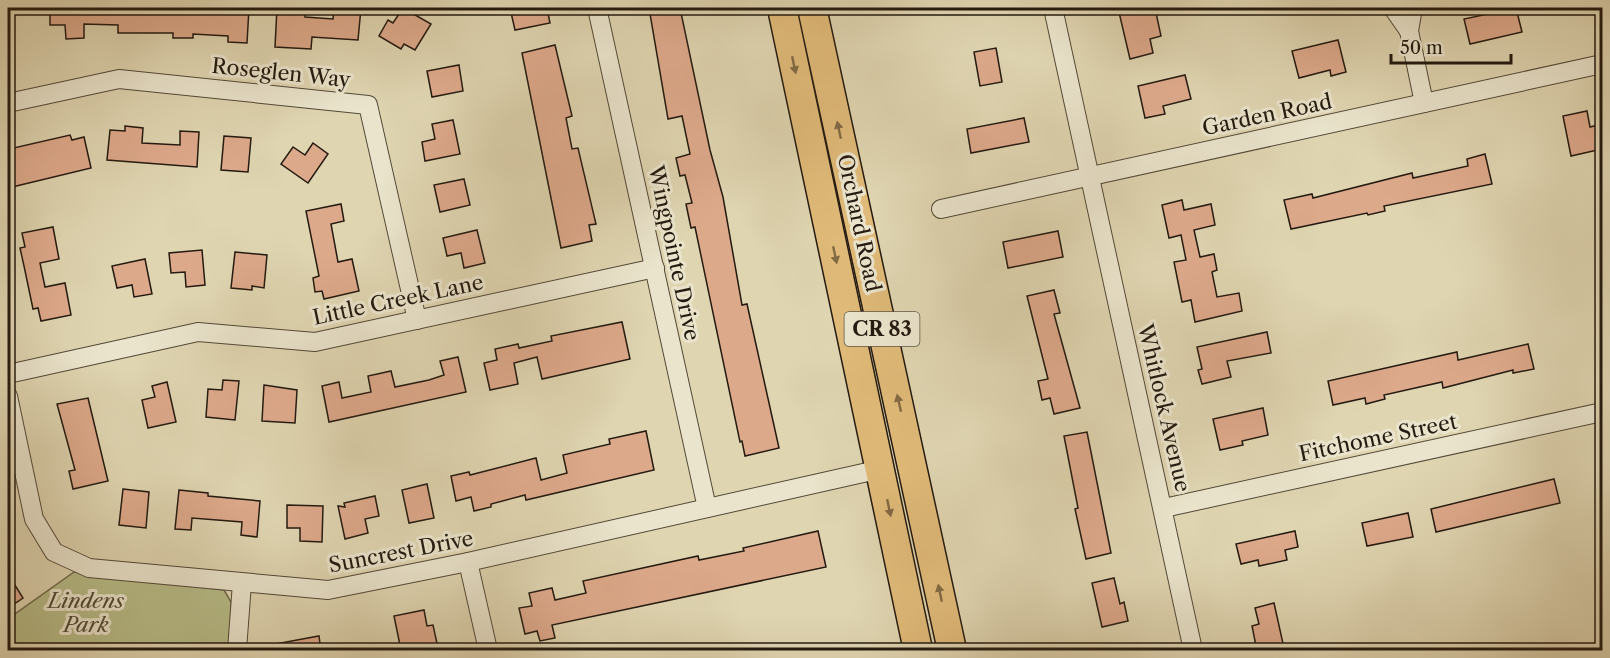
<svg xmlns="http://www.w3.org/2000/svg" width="1610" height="658" viewBox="0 0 1610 658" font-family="'Libre Caslon Text',serif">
<rect width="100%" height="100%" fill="#dfd5b1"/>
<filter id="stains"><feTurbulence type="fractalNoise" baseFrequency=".00333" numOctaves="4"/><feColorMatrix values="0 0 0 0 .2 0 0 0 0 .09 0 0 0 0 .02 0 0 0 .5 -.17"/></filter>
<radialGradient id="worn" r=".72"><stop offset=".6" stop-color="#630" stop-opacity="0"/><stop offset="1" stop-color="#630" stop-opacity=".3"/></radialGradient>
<path fill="#b7bc88" stroke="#6e6b4c" stroke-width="1.5" d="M74,572L224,590L231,602V650H8V619Z"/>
<g fill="#dda98b" stroke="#241a10" stroke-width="1.5">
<path d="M50,8H249L247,43L228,42V36L193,34V38H173V33H118V25L84,24V38L66,39L65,25H50Z"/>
<path d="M277,8H292V14H305V17L333,19L334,8H361L358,40L312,37L311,49L275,47Z"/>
<path d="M403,8L431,24L415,50L404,44L401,49L379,36L388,20L393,23Z"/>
<path d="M510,8H547L550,23L515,30Z"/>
<path d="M649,8H680L710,150L723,197L742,305L747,304L779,448L745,456L742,441L740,442L695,227L691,228L686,204L692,203L685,175L680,176L676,158L690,154L682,116L668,119Z"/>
<path d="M1118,8H1155L1161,36L1150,39L1153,53L1130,59Z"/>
<path d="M1516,8L1522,32L1470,44L1464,19Z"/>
<path d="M1338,40L1346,72L1331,76L1330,70L1299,78L1292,51Z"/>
<path d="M555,45L572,116L566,118L572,149L578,148L596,224L589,225L592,241L561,248L522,53Z"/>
<path d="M996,48L1002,82L980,86L974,52Z"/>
<path d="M459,65L463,91L432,97L427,71Z"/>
<path d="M1185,75L1191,99L1163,106L1165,114L1145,118L1138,86Z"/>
<path d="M1587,111L1590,127L1602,124V149L1571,156L1563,116Z"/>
<path d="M1024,118L1029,142L971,153L967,129Z"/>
<path d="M453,120L460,154L425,161L422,142L435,139L432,124Z"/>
<path d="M125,126L143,128L142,143L180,145V131L199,132L197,167L107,160L110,130L125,131Z"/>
<path d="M70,135L72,140L84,137L91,168L8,188L9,149Z"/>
<path d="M224,136L251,138L248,172L221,170Z"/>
<path d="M313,143L328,154L308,183L281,164L293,147L305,155Z"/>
<path d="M1485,154L1492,184L1384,206L1385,211L1368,215L1367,213L1291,229L1284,200L1312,194L1313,198L1412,173L1413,178L1468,166L1467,159Z"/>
<path d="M464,179L470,205L440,212L434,185Z"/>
<path d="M1182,200L1184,210L1211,204L1215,225L1194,230L1200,257L1214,254L1217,270L1212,272L1217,297L1239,293L1242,311L1195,322L1191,300L1182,302L1174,262L1186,260L1181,235L1169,238L1162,205Z"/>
<path d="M341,204L344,221L331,224L338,262L352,259L359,291L324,299L322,291L315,292L313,278L319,276L306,211Z"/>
<path d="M53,227L59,259L40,263L45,287L65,283L71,315L41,321L38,308L33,309L24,266L20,248L25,247L22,233Z"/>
<path d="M477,230L485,263L464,268L461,253L447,256L443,238Z"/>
<path d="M1058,231L1063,257L1008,268L1003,242Z"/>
<path d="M202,250L205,285L186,287L185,272L171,273L169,253Z"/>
<path d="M235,252L267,255L264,288L252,286V290L231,288Z"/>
<path d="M145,259L152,294L134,297L132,285L117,288L112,266Z"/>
<path d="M1054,290L1060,313L1054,314L1080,408L1054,414L1050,398L1042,400L1038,381L1048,379L1027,296Z"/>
<path d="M622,322L630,359L542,379L537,357L514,363L518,384L490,390L484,363L497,360L495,349L518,344L519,348L552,341L551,336Z"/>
<path d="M1267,332L1271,353L1227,361L1231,377L1202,384L1198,370L1202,369L1197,347Z"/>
<path d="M1528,344L1534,369L1513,373V370L1443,388L1442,382L1384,395L1385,399L1366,404L1365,398L1333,405L1328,381L1457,352L1458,360Z"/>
<path d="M458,357L466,392L329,422L322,386L339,382L342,398L371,392L368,376L391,371L395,387L429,380L444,375L440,361Z"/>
<path d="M223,380L239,381L235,420L206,417L208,389L222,390Z"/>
<path d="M167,382L176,422L148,428L142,400L155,397L152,386Z"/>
<path d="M264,385L297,390L295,423L262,421Z"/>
<path d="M88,398L108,481L73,489L69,471L75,470L57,404Z"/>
<path d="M1263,408L1268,435L1242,441L1243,445L1220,450L1213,419Z"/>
<path d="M646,431L654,470L526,500L525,495L491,504V507L474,511L471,497L456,501L451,476L469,472L470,475L536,458L541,480L567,473L563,455L610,444L609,439Z"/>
<path d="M1087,432L1111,553L1086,559L1075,509L1078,508L1064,436Z"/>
<path d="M1554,479L1560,503L1436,532L1431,509Z"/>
<path d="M427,484L434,518L409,523L402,490Z"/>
<path d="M123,489L149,492L146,528L119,525Z"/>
<path d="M179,490L208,493V496L260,501L257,537L241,535L242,522L192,518L191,530L175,529Z"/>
<path d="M375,496L379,516L365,519L368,533L345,539L338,506L345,507L344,503Z"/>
<path d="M287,505L323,506L322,542L300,541V528H287Z"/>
<path d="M1408,513L1413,537L1367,546L1362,523Z"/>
<path d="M818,531L826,567L552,625L555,638L540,641L537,631L525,634L519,608L532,606L529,593L552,588L555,600L586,593L583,581L698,556L699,560L744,551L743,548Z"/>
<path d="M1295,531L1298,547L1285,550L1287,560L1259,566L1258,560L1241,564L1236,544Z"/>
<path d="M8,574L23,598L8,608Z"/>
<path d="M1114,578L1120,604L1124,602L1128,621L1102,627L1092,583Z"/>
<path d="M1274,603L1284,648L1257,651L1252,626L1259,624L1255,608Z"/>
<path d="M424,610L427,626L433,625L438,648L422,651L421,646L401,650L394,616Z"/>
<path d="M319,636L321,651H276L275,644Z"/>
</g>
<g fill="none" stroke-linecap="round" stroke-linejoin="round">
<defs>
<g id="street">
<path d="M597,8L707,508"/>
<path d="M1053,8L1193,650"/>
<path d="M1393,8L1409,31"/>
<path d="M1413,8L1409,31L1424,103"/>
<path d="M8,103L119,79L368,105L417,320"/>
<path d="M941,209L1602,64"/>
<path d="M8,374L198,332L315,342L655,268"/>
<path d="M8,396L34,519L54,552L89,568L328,590L468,562L881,469"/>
<path d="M1164,508L1602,412"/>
<path d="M468,562L488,650"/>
<path d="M237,650L242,583"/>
</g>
<g id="primary">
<path d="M782,8L918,650"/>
<path d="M812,8L952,650"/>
</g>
</defs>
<use href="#street" stroke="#534938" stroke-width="20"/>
<use href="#primary" stroke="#241a10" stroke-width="31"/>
<use href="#street" stroke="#eae4cc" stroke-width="18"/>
<use href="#primary" stroke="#e0ba78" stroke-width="28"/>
</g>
<defs><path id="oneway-solid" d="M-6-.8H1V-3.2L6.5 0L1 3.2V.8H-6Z" transform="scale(1.5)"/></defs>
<g fill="#826a44">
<use href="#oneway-solid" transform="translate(794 65) rotate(78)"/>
<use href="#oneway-solid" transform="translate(839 130) rotate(-102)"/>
<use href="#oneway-solid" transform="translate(835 255) rotate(78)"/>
<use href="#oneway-solid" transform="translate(899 403) rotate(-103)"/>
<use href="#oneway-solid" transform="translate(889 508) rotate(78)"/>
<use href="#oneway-solid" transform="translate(940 593) rotate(-102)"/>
</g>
<g text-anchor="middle" stroke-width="6" stroke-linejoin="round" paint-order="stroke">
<rect fill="#eae4cc" stroke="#5f5748" stroke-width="1.5" x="844.5" y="312" width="75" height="34" rx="4.5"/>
<g font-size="20" font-weight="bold" fill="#241a10">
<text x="882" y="336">CR 83</text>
</g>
<g font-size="21" fill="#241a10" stroke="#eae4cc">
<text transform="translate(281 73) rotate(6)" y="7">Roseglen Way</text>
<text transform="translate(1267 115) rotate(-12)" y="7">Garden Road</text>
<text transform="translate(859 223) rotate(78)" y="7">Orchard Road</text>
<text transform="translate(674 253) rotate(78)" y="7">Wingpointe Drive</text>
<text transform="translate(398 300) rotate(-12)" y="7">Little Creek Lane</text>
<text transform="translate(1164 408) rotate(77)" y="7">Whitlock Avenue</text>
<text transform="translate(1378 438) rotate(-12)" y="7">Fitchome Street</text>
<text transform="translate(401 552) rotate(-11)" y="7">Suncrest Drive</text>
</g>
<g font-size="21" font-style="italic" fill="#504b34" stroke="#eae4cc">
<text x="86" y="608">Lindens<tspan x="86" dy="24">Park</tspan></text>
</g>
</g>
<rect width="1610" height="658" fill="none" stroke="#dfd5b1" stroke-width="30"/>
<rect x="9" y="9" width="1592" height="640" fill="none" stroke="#241a10" stroke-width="3"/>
<rect x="15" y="15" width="1580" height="628" fill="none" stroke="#241a10" stroke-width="1.5"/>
<path d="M1391 54v9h120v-9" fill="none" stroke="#241a10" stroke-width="3"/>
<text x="1400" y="54" font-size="18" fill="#241a10" stroke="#eae4cc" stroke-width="4.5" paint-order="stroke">50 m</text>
<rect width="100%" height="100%" filter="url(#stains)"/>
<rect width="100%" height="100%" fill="url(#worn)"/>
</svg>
